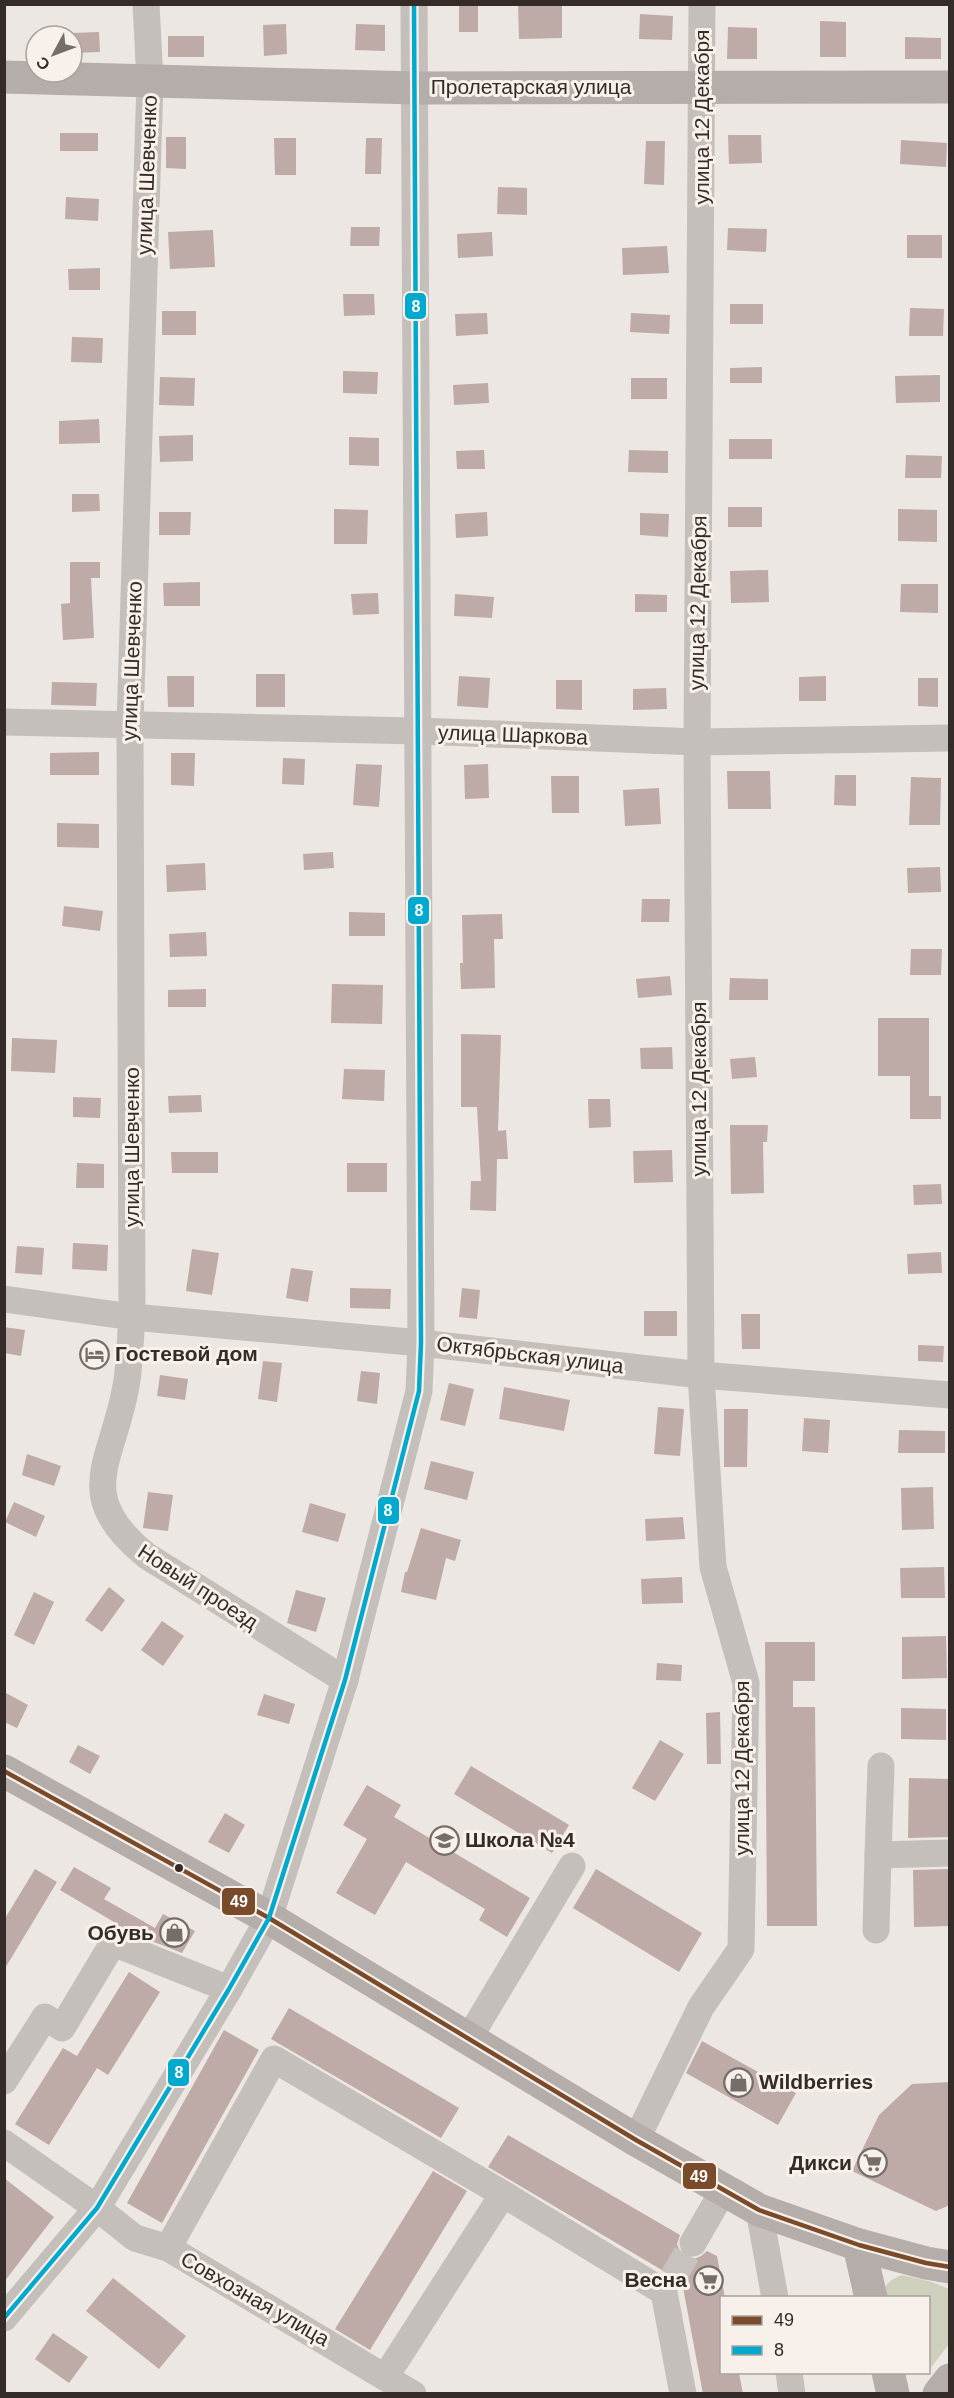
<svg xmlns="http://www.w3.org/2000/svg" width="954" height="2398" viewBox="0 0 954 2398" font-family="Arial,sans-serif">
<rect width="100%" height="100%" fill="#ece7e2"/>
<path fill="#ced0bd" d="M902,2275L932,2282L949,2289V2344L929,2370L928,2298L880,2297C885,2285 889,2280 902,2275Z"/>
<g fill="#beaaa6">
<rect x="459" y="4" width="19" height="28"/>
<path d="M518,4H562V38L519,39Z"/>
<path d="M640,14L673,16L672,40L639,39Z"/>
<path d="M820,21L846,22V57H820Z"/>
<path d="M286,24L287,54L264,56L263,25Z"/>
<path d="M356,24L385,25V51L355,50Z"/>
<path d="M728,27L757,28V59H727Z"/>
<path d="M99,32L100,52L72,53V33Z"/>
<rect x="168" y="36" width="36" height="21"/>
<path d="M905,37L941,38V59H905Z"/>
<rect x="60" y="133" width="38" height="18"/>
<path d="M728,135H761L762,163L729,164Z"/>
<path d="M166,137H186V169L166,168Z"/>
<path d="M274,138H296V175H275Z"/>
<path d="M366,138H382L381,174H365Z"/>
<path d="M901,140L947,143L946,167L900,164Z"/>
<path d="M646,141H665L664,185L644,184Z"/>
<path d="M498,187L527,188V215L497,214Z"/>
<path d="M66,197L99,199L98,221L65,219Z"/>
<path d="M351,227H380L379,246H350Z"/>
<path d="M728,228L767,229L766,252L727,250Z"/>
<path d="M213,230L215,267L170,269L168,232Z"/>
<path d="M492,232L493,256L458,258L457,234Z"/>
<rect x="907" y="235" width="35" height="23"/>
<path d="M667,246L669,273L623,275L622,248Z"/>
<path d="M100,268V290H69L68,269Z"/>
<path d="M343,294H374L375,315L344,316Z"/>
<rect x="730" y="304" width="33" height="20"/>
<path d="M910,308L944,309L943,336H909Z"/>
<rect x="162" y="311" width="34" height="24"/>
<path d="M487,313L488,334L456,336L455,314Z"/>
<path d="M631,313L670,315L669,334L630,332Z"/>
<path d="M72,337L103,338L102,363L71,362Z"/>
<path d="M762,367V383H730V368Z"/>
<path d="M343,371L378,372L377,394L343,393Z"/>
<path d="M940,375V402L896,403L895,376Z"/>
<path d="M160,377L195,378L194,406L159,405Z"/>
<rect x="631" y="378" width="36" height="21"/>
<path d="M488,383L489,403L454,405L453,385Z"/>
<path d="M99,419L100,443L59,444V421Z"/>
<path d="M193,435V461L160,462L159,436Z"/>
<path d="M349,437L379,438V466L349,465Z"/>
<rect x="729" y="439" width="43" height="20"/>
<path d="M484,450L485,469H457L456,451Z"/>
<path d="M629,450L668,451V473L628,472Z"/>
<path d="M906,455L942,456L941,478H905Z"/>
<path d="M72,494H99L100,511L72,512Z"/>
<rect x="728" y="507" width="34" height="20"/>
<path d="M334,509L368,510L367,544H334Z"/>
<path d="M898,509L937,510V542L898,541Z"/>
<path d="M159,512H191L190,535H159Z"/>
<path d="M487,512L488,536L456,538L455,514Z"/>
<path d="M640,513L669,514L668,537L640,535Z"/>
<path d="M70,562H100V578H91L94,638L63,640L61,604L70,603Z"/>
<path d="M768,570L769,602L731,603L730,571Z"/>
<path d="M200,582V606H164L163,583Z"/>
<path d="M901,584H938V613L900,612Z"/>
<path d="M378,593L379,614L353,615L351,594Z"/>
<path d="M455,594L494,597L492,618L454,616Z"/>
<path d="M635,594L667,595V612H635Z"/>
<rect x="256" y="674" width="29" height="33"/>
<path d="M167,676H194V707H168Z"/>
<path d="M459,676L490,678L488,708L457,706Z"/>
<path d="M826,676V701H799V677Z"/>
<path d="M918,678H938V707L918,706Z"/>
<path d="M556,680H582V710L556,709Z"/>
<path d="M52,682L97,683L96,706L51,705Z"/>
<path d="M666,688L667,709L633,710V689Z"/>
<path d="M99,752V775H50V753Z"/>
<path d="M171,753H195L194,786L171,785Z"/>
<path d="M283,758L305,759L304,785L282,784Z"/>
<path d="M356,764L382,765L379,807L353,805Z"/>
<path d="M488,764L489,798L465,799L464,765Z"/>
<path d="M727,771H770L771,809H728Z"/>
<path d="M835,775H856V806L834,805Z"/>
<path d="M551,776H579V813H552Z"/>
<path d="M911,777L941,778L940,825H909Z"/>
<path d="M659,788L661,824L625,826L623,790Z"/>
<path d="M57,823L99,824V848L57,847Z"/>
<path d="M333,852L334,868L304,870L303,854Z"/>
<path d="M205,863L206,890L167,892L166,865Z"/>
<path d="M940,867L941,892L908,893L907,868Z"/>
<path d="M642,899H670L669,922H641Z"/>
<path d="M64,906L103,911L100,931L62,926Z"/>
<path d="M349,912L385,913V936H349Z"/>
<path d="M502,914L503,939H494L495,988L461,989L460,963H463L462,915Z"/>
<path d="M206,932L207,956L170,957L169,934Z"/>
<path d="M911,949H942L941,975H910Z"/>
<path d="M670,976L672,995L638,998L636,979Z"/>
<path d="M730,978L768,979V1000H729Z"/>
<path d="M332,984L383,985L382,1024L331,1023Z"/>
<path d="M206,989V1007H168V990Z"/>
<path d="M878,1018H929V1096H941V1119H910V1076H878Z"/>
<path d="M461,1034L501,1035L498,1131L506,1130L508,1159H497L496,1211L470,1210L471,1181H481L477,1107H461Z"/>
<path d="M12,1038L57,1040L55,1073L11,1071Z"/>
<path d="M672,1047L673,1069H641L640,1048Z"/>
<path d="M755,1057L757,1077L732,1079L730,1059Z"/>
<path d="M344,1069L385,1070L384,1101L342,1099Z"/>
<path d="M201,1095L202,1112L169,1113L168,1096Z"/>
<path d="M73,1097L101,1098L100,1118L73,1117Z"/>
<path d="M588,1099H610L611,1127L589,1128Z"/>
<path d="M730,1125H768L767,1142H763L764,1193L731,1194Z"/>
<path d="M672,1150L673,1182L634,1183L633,1151Z"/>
<path d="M171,1152H218V1173H172Z"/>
<path d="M77,1163L104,1164V1188H76Z"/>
<rect x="347" y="1163" width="40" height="29"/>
<path d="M941,1184L942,1204L914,1205L913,1185Z"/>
<path d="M73,1243L108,1245L107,1271L72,1269Z"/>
<path d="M17,1246L44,1248L42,1275L15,1273Z"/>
<path d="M192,1249L219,1253L212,1295L186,1291Z"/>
<path d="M941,1252L942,1273L908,1274L907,1254Z"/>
<path d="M291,1268L313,1271L308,1302L286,1298Z"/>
<path d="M350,1288L391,1289L390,1309L350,1308Z"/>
<path d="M462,1288L480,1290L477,1319L459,1317Z"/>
<rect x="644" y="1311" width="33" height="25"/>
<path d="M741,1314H760V1349H742Z"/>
<path d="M4,1327L25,1330L21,1356L4,1353Z"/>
<path d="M918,1345L944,1346L943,1362L918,1361Z"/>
<path d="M263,1361L282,1363L277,1402L258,1399Z"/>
<path d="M361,1371L380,1373L377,1404L357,1401Z"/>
<path d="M160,1375L188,1379L185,1400L157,1396Z"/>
<path d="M449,1383L474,1389L465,1426L440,1420Z"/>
<path d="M504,1387L570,1400L564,1431L499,1419Z"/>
<path d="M658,1407L684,1409L680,1456L654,1454Z"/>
<path d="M724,1409H748L747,1467H724Z"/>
<path d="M804,1418L830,1420L828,1453L802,1451Z"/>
<path d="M899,1430L945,1431V1453H898Z"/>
<path d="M27,1454L61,1466L54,1486L22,1475Z"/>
<path d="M431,1461L474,1472L467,1500L424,1489Z"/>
<path d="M933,1487L934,1529L902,1530L901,1488Z"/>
<path d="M148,1492L173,1495L168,1531L143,1528Z"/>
<path d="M14,1502L45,1516L36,1537L5,1522Z"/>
<path d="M310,1503L346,1514L338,1542L302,1532Z"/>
<path d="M683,1517L685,1539L646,1541L645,1519Z"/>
<path d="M421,1528L461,1540L455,1561L446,1558L436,1600L401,1592L405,1572H407Z"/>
<path d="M944,1567L945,1598H901L900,1568Z"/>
<path d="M682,1577L683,1603L642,1604L641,1579Z"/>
<path d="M109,1587L125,1600L102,1632L85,1620Z"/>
<path d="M296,1590L326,1598L316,1632L287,1623Z"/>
<path d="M34,1592L54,1602L34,1645L14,1635Z"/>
<path d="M162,1621L184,1636L163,1666L141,1650Z"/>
<path d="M946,1636L947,1678L902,1679V1637Z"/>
<path d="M765,1642H815V1681H793V1707H815L817,1926H767Z"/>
<path d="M657,1663L682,1665L681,1681L656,1680Z"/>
<path d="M4,1692L28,1705L17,1728L4,1722Z"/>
<path d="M264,1694L295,1704L289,1724L257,1715Z"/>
<path d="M901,1708L946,1709V1740L901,1739Z"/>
<path d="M720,1712L721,1764H707L706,1713Z"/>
<path d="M660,1740L684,1754L655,1801L632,1788Z"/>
<path d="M78,1745L100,1756L90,1774L69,1762Z"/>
<path d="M471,1766L569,1825L552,1853L454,1794Z"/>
<path d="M909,1778L950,1779V1837L908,1838Z"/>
<path d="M367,1785L401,1805L394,1817L530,1898L507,1937L479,1920L485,1909L406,1862L375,1915L336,1893L367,1839L343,1825Z"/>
<path d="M225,1813L245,1825L229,1853L208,1842Z"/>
<path d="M74,1867L111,1888L104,1899L155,1928L163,1914L195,1931L182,1953L119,1928H111L114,1922L60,1890Z"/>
<path d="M35,1869L57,1882L4,1970V1920Z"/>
<path d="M596,1869L702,1933L679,1972L573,1908Z"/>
<path d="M950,1869V1926L914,1927L913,1870Z"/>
<path d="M129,1972L160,1992L108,2075L97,2068L49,2145L15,2124L63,2048L77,2056Z"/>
<path d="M289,2008L459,2108L441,2138L271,2039Z"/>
<path d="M224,2030L259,2050L162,2223L127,2203Z"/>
<path d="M702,2041L796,2093L778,2125L686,2073Z"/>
<path d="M950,2082V2205L936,2211L852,2171L879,2115L912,2084Z"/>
<path d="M508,2135L680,2235L677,2244L680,2251L685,2256L694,2259L701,2256L707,2251L717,2256L725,2298H722V2373H739L743,2394H703L682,2282L488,2167Z"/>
<path d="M433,2171L467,2191L370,2350L335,2329Z"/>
<path d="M4,2178L54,2217L4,2282Z"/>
<path d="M113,2278L186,2336L159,2369L86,2311Z"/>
<path d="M53,2333L88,2357L69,2383L35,2359Z"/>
</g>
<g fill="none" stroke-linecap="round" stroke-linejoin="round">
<path stroke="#c7c2bd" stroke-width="27" stroke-dasharray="27 14" stroke-linecap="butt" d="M673,2277L693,2243"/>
<g stroke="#c5bfbb" stroke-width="27">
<path d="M146,4L150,81L130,725L132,1317C130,1340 130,1364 126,1386C113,1462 71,1495 147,1556L345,1680"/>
<path d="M4,722L418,731L697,742L950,738"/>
<path d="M4,1299L132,1317L421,1343L701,1375L950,1395"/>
<path d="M878,1855L881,1766"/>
<path d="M876,1930L878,1855L950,1853"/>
<path d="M469,2038L572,1866"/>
<path d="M4,2081L45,2017L62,2028L113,1943L229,1989"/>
<path d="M636,2140L701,2007L741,1949L746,1683L713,1567L701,1375L697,742L702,4"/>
<path d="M4,2143L97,2208L135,2238L168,2248L413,2394"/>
<path d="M759,2210L775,2298"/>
<path d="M693,2243L723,2191"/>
<path d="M168,2248L274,2059L503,2194L664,2292L683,2394"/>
<path d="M4,2318L97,2208L229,1989L269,1918L345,1680L419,1391L421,1343L414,4"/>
<path d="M789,2372L792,2394"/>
<path d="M386,2376L503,2194"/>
</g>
<g stroke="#b4adaa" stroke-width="33">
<path d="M4,77L416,88L950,87"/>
<path d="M4,1771L269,1918L636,2140L759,2210L859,2245L926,2263L950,2267"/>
<path d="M859,2245L871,2298"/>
<path d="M888,2372L893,2394"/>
<path d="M939,2394L950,2380"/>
</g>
<defs>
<path id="bus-1" d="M4,1771L269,1918L636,2140L759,2210L859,2245L926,2263L950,2267"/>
<path id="bus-2" d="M4,2318L97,2208L229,1989L269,1918L345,1680L419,1391L421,1343L414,4"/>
</defs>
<use href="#bus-1" stroke="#f8f0ea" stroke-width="9"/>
<use href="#bus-2" stroke="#f8f0ea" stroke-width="9"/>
<use href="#bus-1" stroke="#7a4b2a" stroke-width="4.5"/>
<use href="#bus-2" stroke="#00a9ce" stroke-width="4.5"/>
</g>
<defs>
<symbol id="hotel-ring" viewBox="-11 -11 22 22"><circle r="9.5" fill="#f8f0ea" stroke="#756d6a" stroke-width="1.5"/><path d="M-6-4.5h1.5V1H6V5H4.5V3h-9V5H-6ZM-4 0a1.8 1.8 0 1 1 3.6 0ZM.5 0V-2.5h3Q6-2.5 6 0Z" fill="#756d6a"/></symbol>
<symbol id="school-ring" viewBox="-11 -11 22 22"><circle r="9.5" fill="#f8f0ea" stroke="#756d6a" stroke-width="1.5"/><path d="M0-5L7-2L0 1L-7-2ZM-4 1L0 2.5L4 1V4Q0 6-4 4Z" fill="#756d6a"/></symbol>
<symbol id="shop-ring" viewBox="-11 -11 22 22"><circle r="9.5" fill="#f8f0ea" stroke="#756d6a" stroke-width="1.5"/><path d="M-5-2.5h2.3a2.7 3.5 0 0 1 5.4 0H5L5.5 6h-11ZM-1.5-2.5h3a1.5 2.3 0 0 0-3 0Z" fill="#756d6a"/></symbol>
<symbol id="supermarket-ring" viewBox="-11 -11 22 22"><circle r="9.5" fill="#f8f0ea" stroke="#756d6a" stroke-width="1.5"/><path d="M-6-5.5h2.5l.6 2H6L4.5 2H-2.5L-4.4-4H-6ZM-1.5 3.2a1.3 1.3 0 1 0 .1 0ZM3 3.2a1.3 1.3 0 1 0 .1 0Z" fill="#756d6a"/></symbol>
</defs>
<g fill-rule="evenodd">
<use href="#hotel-ring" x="78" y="1338" width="33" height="33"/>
<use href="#school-ring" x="428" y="1824" width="33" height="33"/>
<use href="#shop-ring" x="158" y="1916" width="33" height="33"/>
<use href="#shop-ring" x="722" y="2066" width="33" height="33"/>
<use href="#supermarket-ring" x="856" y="2146" width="33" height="33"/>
<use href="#supermarket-ring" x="692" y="2264" width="33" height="33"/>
</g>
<circle fill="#352c29" stroke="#f8f0ea" stroke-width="2" cx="179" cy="1868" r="5"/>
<g text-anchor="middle" stroke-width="6" stroke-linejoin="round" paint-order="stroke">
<g font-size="21" fill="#352c29" stroke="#f8f0ea">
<text x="531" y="94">Пролетарская улица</text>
<text transform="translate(702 117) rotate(-90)" y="7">улица 12 Декабря</text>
<text transform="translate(147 175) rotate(-88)" y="7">улица Шевченко</text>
<text transform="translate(698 603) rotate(-89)" y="7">улица 12 Декабря</text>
<text transform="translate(132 661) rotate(-88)" y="7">улица Шевченко</text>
<text transform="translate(513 735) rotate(2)" y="7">улица Шаркова</text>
<text transform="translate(699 1089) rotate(-90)" y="7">улица 12 Декабря</text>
<text transform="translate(132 1147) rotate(-90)" y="7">улица Шевченко</text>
<text transform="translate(530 1355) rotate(7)" y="7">Октябрьская улица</text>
<text transform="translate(198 1587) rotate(33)" y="7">Новый проезд</text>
<text transform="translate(742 1768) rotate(-90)" y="7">улица 12 Декабря</text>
<text transform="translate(255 2299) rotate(30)" y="7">Совхозная улица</text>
</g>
<g font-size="21" font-weight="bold" fill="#352c29" stroke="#f8f0ea" text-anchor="start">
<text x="115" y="1361">Гостевой дом</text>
<text x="465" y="1847">Школа №4</text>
<text x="154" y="1940" text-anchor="end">Обувь</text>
<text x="759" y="2089">Wildberries</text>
<text x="852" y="2170" text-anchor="end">Дикси</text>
<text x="687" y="2287" text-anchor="end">Весна</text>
</g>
</g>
<g stroke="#f8f0ea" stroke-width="2">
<rect x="404" y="292" width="23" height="28" rx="6" fill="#00a9ce"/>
<rect x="407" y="896" width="23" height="29" rx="6" fill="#00a9ce"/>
<rect x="377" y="1496" width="23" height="29" rx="6" fill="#00a9ce"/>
<rect x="221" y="1887" width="35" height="29" rx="6" fill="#7a4b2a"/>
<rect x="167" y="2058" width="23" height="29" rx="6" fill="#00a9ce"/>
<rect x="682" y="2162" width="35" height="28" rx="6" fill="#7a4b2a"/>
</g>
<g font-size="16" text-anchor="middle" font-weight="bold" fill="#fff">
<text x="416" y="312">8</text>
<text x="419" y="916">8</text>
<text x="388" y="1516">8</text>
<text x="239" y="1907">49</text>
<text x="179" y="2078">8</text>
<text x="699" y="2182">49</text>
</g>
<rect width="954" height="2398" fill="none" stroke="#352c29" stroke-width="12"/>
<rect x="720" y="2296" width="210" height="78" fill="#f8f0ea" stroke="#aaa29d" stroke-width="1.5"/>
<rect x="732" y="2316" width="30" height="9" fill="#7a4b2a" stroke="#aaa29d" stroke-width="1.5"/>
<text x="774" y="2326" font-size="18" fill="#352c29">49</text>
<rect x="732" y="2346" width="30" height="9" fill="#00a9ce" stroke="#aaa29d" stroke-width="1.5"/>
<text x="774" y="2356" font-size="18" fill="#352c29">8</text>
<g transform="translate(54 54) rotate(229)"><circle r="28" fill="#f8f0ea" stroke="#aaa29d" stroke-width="1.5"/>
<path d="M0-4.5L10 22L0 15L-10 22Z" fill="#756d6a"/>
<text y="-9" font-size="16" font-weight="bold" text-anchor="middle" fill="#352c29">С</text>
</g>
</svg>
